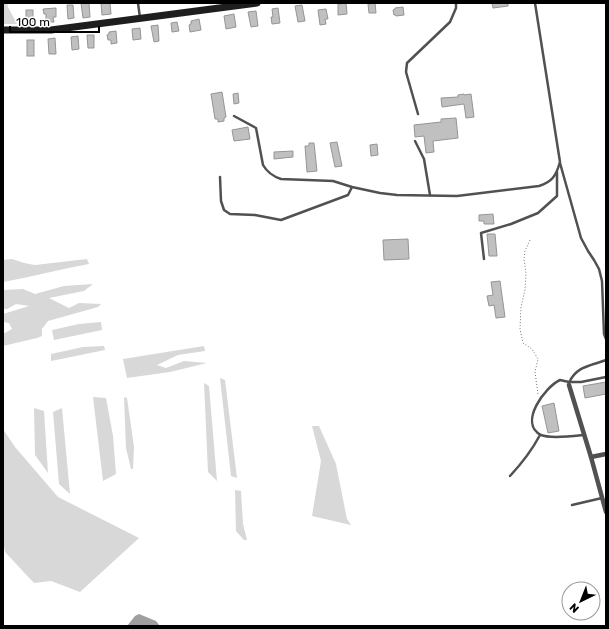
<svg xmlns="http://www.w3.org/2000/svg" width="609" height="629" viewBox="0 0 609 629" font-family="Rubik,sans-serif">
<rect width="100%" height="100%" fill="#fff"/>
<g fill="#d8d8d8">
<path d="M3,3H7L8,7L17,24H3Z"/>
<path d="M12,259L24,263L35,265L87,259L89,264C60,269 32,277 3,282V260Z"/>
<path d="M93,284L84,291L49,298L69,308L79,303L101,304L98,307L48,321L42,329V336L37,338L3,346V334L12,329L9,323L3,322V314L29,306L16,304L7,309H3V290L23,289L35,294L64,286Z"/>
<path d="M101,322L102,330L54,340L52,330L79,324Z"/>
<path d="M104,346L105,350L51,361V354L83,347Z"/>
<path d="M204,346L205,351L178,355L157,365L166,368L184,361L207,363L170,372L127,378L123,359Z"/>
<path d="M220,378L225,380L237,478L231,476Z"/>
<path d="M204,383L209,386L217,481L208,472Z"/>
<path d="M93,397L106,398L113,436L116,474L103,481Z"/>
<path d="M124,397L127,398L134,447L133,469H131L126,448Z"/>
<path d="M34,408L44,411L48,473L35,455Z"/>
<path d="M62,408L70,494L59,484L53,412Z"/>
<path d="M312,426H319L336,464L347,519L351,525L312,516L321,461Z"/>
<path d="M3,429L15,447L58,497L139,538L80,592L51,581L34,583L5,552L3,540Z"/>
<path d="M235,490L241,491L243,524L247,540H244L236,531Z"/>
</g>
<path fill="#9f9f9f" d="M139,614L156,621L160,626H127L135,616Z"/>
<g fill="#c0c0c0" stroke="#959595">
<path d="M81,3H89L90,17L83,18Z"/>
<path d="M101,3H110L111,14L102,15Z"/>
<path d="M346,3L347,14L338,15V4Z"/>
<path d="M375,3L376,13H369L368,4Z"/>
<path d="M492,3H508V6L493,8Z"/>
<path d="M67,5H73L74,18L68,19Z"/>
<path d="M302,5L305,21L298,22L295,6Z"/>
<path d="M403,7L404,15L396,16V15H394L393,10L395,9V8Z"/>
<path d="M56,8V17H53L54,22H46V14H44L43,9Z"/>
<path d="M278,8L280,23L272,24L271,17H273L272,9Z"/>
<path d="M326,9L328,19H325L326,24L320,25L318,10Z"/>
<rect x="26" y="10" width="7" height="12"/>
<path d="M256,11L258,26L251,27L248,12Z"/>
<path d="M234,14L236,27L226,29L224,16Z"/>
<path d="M199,19L201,30L190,32L189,25L191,24V21Z"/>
<path d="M177,22L179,31L172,32L171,23Z"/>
<path d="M158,25L159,41L154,42L151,26Z"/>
<path d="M140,28L141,39L133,40L132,29Z"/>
<path d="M116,31L117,43L111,44V40H108L107,35L109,34V32Z"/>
<path d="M87,35H94V48H88Z"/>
<path d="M78,36L79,49L72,50L71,37Z"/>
<path d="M55,38L56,54H49L48,39Z"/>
<rect x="27" y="40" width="7" height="16"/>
<path d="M222,92L226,117L224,118V121L218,122V119H215L211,94Z"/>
<path d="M238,93L239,103L234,104L233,94Z"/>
<path d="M464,94V95L471,94L474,117L466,118L464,104L442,107L441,98L458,97V95Z"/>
<path d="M456,118L458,138L433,141L434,152L426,153L424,136L415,137L414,125L441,122V119Z"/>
<path d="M248,127L250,139L234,141L232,130Z"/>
<path d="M337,142L342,166L335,167L330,143Z"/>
<path d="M309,143H314L317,171L307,172L305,146H309Z"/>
<path d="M377,144L378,155L371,156L370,145Z"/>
<path d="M293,151V157L274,159V152Z"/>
<path d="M493,214L494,224H484V221H479V215Z"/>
<path d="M487,234H495L497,256H489Z"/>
<path d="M408,239L409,259L384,260L383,240Z"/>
<path d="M500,281L505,317L496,318L494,305L489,306L487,296L493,295L491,282Z"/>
<path d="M606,382V394L585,398L583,386Z"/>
<path d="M554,403L559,431L548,433L542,406Z"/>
</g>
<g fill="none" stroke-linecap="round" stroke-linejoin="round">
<path stroke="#737373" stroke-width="1" stroke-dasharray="1 2" stroke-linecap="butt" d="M530,240L525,251L524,259L526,273L525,290L521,307L520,329L523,343L532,349L538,359L535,372L538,394"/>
<g stroke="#515151" stroke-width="2.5">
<path d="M138,3L140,18"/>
<path d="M418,114L406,72L407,63L450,22L456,8V3"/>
<path d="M234,116L256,128L263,165C267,172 272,176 281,179L333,181L352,187L380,193L397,195L457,196L539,186C552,182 556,176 560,162L535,3"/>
<path d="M415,141L424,159L430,195"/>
<path d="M560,163L581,238L588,251L594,260L599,269L602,281L604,334L606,339"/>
<path d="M220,177L221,201L224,210L230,214L255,215L281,220L348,195L352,187"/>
<path d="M484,259L481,233L511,224L538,213L557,196V172"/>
<path d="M569,383C576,366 591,366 606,360"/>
<path d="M584,435C574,436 550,439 541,435C518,423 545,387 560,380L569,382H581L606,377"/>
<path d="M510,476C523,462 531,452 540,435"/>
<path d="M572,505L602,498"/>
</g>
<g stroke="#515151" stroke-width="4.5">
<path d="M569,385L591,457L606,512"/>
<path d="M591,457L606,454"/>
</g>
<path stroke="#1e1e1e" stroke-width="7" d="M3,30H51L257,3"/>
</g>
<rect width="609" height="629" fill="none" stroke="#000000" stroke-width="8"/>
<g transform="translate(581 601) rotate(223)"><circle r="19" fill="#ffffff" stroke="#999999"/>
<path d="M0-3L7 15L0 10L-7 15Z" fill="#000000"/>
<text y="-6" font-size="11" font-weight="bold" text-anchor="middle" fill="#000000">N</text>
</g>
<path d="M10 26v6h89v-6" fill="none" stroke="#000000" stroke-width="2"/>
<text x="16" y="26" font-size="12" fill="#000000" stroke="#ffffff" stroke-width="3" paint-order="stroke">100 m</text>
</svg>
